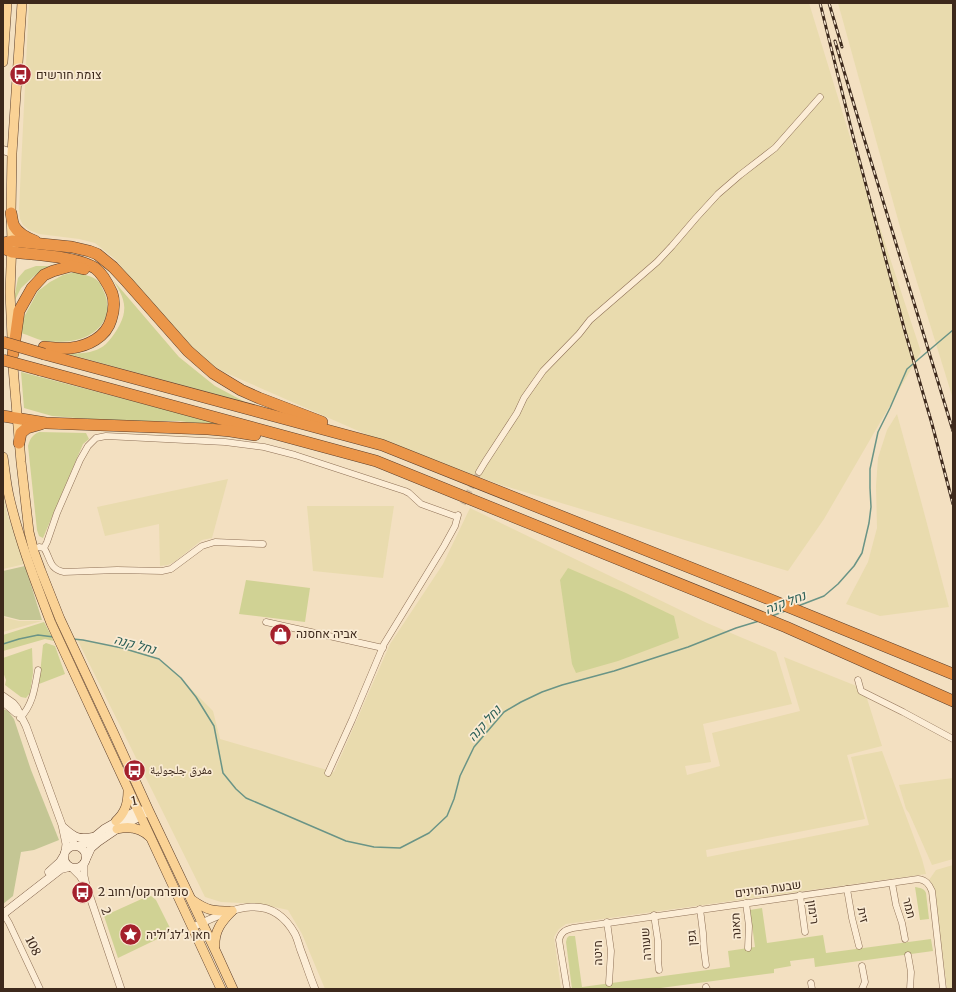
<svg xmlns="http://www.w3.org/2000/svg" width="956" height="992" viewBox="0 0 956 992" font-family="Merriweather,'Noto Naskh Arabic',Heebo,serif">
<rect width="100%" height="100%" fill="#f3e0c1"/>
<g fill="#e9dbae">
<path d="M29,3H809L851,140L921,352L824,519L788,571L501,485L379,440L224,372L209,363L192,350L132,281L116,260L95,243L79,239L39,234L29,230L23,225L20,219L19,209Z"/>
<path d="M838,3H953V399L900,227Z"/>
<path d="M897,414L921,501L949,607L880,616L846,604L868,562L877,528L876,486L878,458L887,430Z"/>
<path d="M228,479L212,538L202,540L174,562L168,565L160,566L159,524L105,536L97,507Z"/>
<path d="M3,492L7,513L25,564L3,569Z"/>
<path d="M307,506H394L383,578L313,571Z"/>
<path d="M470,508L707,623L776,652L792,704L703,724L711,762L685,766L687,775L720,766L712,733L800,711L784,657L864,689L882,746L847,755L865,819L706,850L707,857L869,825L851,757L882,751L922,859L926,874L566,924L559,929L554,937L561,989H325L302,934L288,910L261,904L221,902L205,897L77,639L147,654L166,664L213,711L220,739L334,772L390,644L443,564Z"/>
<path d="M3,617L19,621H42L3,632Z"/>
<path d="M953,778V859L932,865L909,813L906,809L899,785Z"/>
<path d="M953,865V989H947L934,889L929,880L936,870Z"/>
</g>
<g fill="#d0d294">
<path d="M36,266H49L34,276L21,288L13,304L18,278L25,270Z"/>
<path d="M75,272C82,274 93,276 98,281C101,284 103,290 105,294C114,320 96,337 71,341C64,342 51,342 44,341C36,339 28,335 21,333L24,317L38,291L50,282L63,275Z"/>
<path d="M113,280L179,357L215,386L245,402L68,354C76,353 85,354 93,351C97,350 103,347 106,344C113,337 123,322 124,312C126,301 119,289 113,280Z"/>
<path d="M21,372L247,431L180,421H114L52,416L24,408Z"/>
<path d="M39,432L86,433L89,439L83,444L43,538L39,536L37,530L28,446C30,439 32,435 39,432Z"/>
<path d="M568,568L626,593L674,616L679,638L618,661L576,673L572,664L560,580Z"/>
<path d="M246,580L310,588L305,622L239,614Z"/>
<path d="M44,622L54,641L45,639L3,651V635Z"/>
<path d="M46,643L55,646L65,674L39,684L43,645Z"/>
<path d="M32,648L33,673L30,693L26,698L21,697L5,685L6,680L3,672V658Z"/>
<path d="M915,887C920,888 924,888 926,893L929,919L920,920Z"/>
<path d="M151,896L156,900L172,932L118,958L104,916L146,897Z"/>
<path d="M762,908L767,943L823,935L826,953L931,939L933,951L815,967L814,958L790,961L791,966L774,969V973L653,989H572L566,942L567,938L569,936H575L582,987L730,967L728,951L755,947L750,910Z"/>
</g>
<g fill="#c4c694">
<path d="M25,566L42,620H20L4,616L3,610V571Z"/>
<path d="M3,709L8,711L14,719L31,770L59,840L34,850L21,852L13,896L3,904Z"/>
</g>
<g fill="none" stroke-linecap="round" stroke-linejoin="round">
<g stroke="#6a9486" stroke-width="1.5">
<path d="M798,606L824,596L838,584L854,566L862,553L869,523L871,507L870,488V469L878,432L890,408L907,369L953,330"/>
<path d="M772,616L785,611"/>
<path d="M73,639L83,640L122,648L159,659L181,678L196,697L214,726L223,773L236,789L246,798L346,841L374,847L400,848L429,833L447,816L454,799L460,776L474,747L504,712L521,702L542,692L562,685L614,671L688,647L736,628L759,621"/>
<path d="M3,644L19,639L38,635L54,637"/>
</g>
<path stroke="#cfbba0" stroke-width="6" stroke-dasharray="6 3" stroke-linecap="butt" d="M463,504L479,472"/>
<defs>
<g id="minor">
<path d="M479,472L485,462L517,413L524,398L543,371L579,334L590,320L657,262L672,246L696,218L718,194L740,175L775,148L820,97"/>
<path d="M44,548L47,542L57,513L80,460L88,446L96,438L106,436L225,442L264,447L295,455L405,491L409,493L421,504L457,517"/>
<path d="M33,549L39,547L44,548C51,559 49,569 64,572L117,570L162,571L171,569L202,546L215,542L263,544"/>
<path d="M266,622L383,648"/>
<path d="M858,680L861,691L903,712L953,739"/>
<path d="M20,718C33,705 35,687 38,670"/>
<path d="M328,773L352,720L384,644L444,546L455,526L458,515"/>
<path d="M892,883L896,905L902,923L905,939"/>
<path d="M847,889L852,918L859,946"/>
<path d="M800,895L805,932"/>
<path d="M746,903L749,926L748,948"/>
<path d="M700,909L703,933L704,950L706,965"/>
<path d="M3,913L9,923L40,989"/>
<path d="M654,915L658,941V961L659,970"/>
<path d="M607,922L611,951L609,983"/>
<path d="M908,955L911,972L910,989"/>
<path d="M811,983L812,989"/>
<path d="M706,987L707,989"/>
<path d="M567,989L559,940C561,932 565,930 573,928L918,879C926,880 929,884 932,891L943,989"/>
<path d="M862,989L865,982L862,966"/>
</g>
<g id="tertiary">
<path d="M3,696L13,703L17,708L26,726L62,825L66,844L65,851"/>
<path d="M3,702L9,707L16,713"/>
<path d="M66,832L76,846"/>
<path d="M84,863V876L86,885L121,989"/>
<path d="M72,868L80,876L85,884"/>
<path d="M193,927C230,910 270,889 295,934C298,940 299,946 301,951C306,964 310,977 315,989"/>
</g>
<g id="secondary">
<path d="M3,150L12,153"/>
<path d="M64,828C74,837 79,840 93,837"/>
<circle cx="75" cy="857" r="11"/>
<path d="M78,846L87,843L104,829L127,816L138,810L144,811"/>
<path d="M86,859L91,848L98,842L117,829L146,813"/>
<path d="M49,872L60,862L63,857"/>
<path d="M3,914L57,872L61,869L69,867"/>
</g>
<g id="primary">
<path d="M3,62L7,3"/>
<path d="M12,338L10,292L12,241L11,213L12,153L22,3"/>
<path d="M13,357V367L21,462L29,532L34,552L41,571L60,619L114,734L149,811L217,954L233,989"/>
<path d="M3,457C5,470 6,483 9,496C19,540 35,581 51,623L221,989"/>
<path d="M116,821C125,813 128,804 128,791"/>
<path d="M117,829C129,826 141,828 150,837"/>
<path d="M192,900C208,911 212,911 232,911"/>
<path d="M215,946C214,931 222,921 232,911"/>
</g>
<g id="motorway">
<path d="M11,213C12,217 12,222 14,226C18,233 27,238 35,241"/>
<path d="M3,243L12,241L72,247L89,251L97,254L113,267L127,282L188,351L213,373L241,390L259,398L322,422"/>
<path d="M3,248L12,252C36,255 75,256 95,268C103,274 108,284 112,293C115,302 114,311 111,320C106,337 88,346 71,348C62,349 53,348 44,347"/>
<path d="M13,354L19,311L32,288L44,275L53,271L71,266L84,269"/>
<path d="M44,354L382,445L769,599L953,674"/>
<path d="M40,370L376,461L786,627L953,701"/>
<path d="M3,416L46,423L208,429L230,431L255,435"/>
<path d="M19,443L21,433L27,428L41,424"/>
</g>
</defs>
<use href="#minor" stroke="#8e7056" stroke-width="7"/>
<use href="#tertiary" stroke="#8e7056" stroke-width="8"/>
<use href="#secondary" stroke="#70503a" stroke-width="9"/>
<use href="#primary" stroke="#5c3e2b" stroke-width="10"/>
<use href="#motorway" stroke="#5c3e2b" stroke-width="12"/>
<use href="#minor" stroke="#fcedd6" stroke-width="6"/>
<use href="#tertiary" stroke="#fcedd6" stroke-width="7"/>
<use href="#secondary" stroke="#fcedd6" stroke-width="8"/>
<use href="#primary" stroke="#fad295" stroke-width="9"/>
<use href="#motorway" stroke="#eb9649" stroke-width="11"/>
<defs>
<g id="rail">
<path d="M820,3L854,140L904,328L932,424L953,504"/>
<path d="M829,3L842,47"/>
<path d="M835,41L863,135L953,431"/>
</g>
</defs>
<use href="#rail" stroke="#3d291c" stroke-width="3"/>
<use href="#rail" stroke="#f9ead2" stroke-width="1.5" stroke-dasharray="4.5" stroke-linecap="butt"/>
<defs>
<g id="motorway-bridge">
<path d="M3,342L44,354"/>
<path d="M3,360L40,370"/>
</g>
</defs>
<use href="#motorway-bridge" stroke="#5c3e2b" stroke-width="12" stroke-linecap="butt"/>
<use href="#motorway-bridge" stroke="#eb9649" stroke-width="11"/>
</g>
<defs>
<symbol id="bus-disc" viewBox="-11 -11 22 22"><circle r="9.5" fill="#a4202c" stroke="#f9ead2"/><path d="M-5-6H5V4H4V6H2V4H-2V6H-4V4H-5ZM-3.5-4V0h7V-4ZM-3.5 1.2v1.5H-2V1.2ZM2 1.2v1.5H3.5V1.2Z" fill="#fff"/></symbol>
<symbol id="shop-disc" viewBox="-11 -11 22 22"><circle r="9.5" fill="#a4202c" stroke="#f9ead2"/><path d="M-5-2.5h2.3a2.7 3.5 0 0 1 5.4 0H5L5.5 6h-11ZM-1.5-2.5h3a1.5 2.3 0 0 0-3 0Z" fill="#fff"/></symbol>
<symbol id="sight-disc" viewBox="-11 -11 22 22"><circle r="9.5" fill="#a4202c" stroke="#f9ead2"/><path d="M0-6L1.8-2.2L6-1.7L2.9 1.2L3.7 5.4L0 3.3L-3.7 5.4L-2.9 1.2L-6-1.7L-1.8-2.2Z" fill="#fff"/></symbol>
</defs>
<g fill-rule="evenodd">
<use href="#bus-disc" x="8" y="62" width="25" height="25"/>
<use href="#shop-disc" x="268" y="622" width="25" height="25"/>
<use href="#bus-disc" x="122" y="758" width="25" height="25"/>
<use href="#bus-disc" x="70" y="880" width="25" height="25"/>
<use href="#sight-disc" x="118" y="922" width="25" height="25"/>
</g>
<g text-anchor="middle" stroke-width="3.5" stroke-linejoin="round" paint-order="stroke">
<g font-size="12" fill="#3d291c" stroke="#f9ead2" text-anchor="start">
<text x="36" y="79">צומת חורשים</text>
<text x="296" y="638">אביה אחסנה</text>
<text x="150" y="774">مفرق جلجولية</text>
<text x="98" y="896">סופרמרקט/רחוב 2</text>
<text x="146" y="939">חאן ג'לג'וליה</text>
</g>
<g font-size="12" fill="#3d291c" stroke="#f9ead2">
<text transform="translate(134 801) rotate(-12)" y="4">1</text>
<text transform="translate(768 889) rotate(-8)" y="4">שבעת המינים</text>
<text transform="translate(909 908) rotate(75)" y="4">תמר</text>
<text transform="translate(106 911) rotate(71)" y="4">2</text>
<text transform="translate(813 912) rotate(82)" y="4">רימון</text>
<text transform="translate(863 915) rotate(78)" y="4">זית</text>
<text transform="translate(736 926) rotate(-93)" y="4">תאנה</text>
<text transform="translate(692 938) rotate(-94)" y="4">גפן</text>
<text transform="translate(646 944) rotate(-94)" y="4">שעורה</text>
<text transform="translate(33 946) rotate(64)" y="4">108</text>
<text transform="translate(598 953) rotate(-91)" y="4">חיטה</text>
</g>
<g font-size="13" font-style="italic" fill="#2a5e56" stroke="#f9ead2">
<text transform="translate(785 602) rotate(-21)" y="5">נחל קנה</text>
<text transform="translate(135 644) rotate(15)" y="5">נחל קנה</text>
<text transform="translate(484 723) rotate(-48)" y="5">נחל קנה</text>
</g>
</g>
<rect width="956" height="992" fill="none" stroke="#3d291c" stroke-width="8"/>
</svg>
